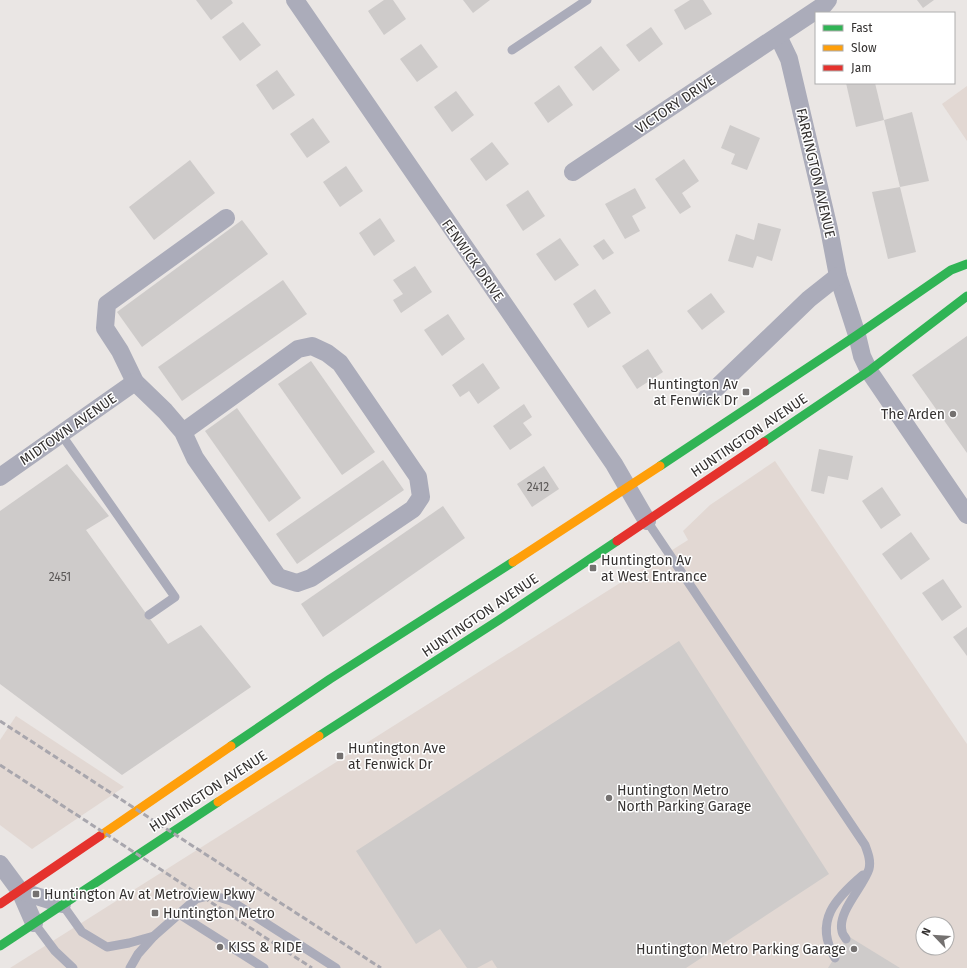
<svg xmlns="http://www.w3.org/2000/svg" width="967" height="968" viewBox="0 0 967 968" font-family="'Fira Sans',sans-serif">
<rect width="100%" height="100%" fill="#eae6e4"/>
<g fill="#e2d8d3" fill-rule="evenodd">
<path d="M967,86V141L942,104Z"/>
<path d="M775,461L967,744V968H10L688,540L683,531L710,505ZM923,924H947V948H923Z"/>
<path d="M16,716L124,787L32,849L0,825V740Z"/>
</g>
<g fill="#cecbca">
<path d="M196,0H231L233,3L211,20Z"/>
<path d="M384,0H393L406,19L384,35L368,11Z"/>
<path d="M463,0H490L473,13Z"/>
<path d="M690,0H703L712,14L685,30L674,10Z"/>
<path d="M917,0H934L923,8Z"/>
<path d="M243,22L261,45L240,61L222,37Z"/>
<path d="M651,27L663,44L639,62L626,45Z"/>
<path d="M421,44L438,67L417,82L400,59Z"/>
<path d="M601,46L620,70L593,91L574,67Z"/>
<path d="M277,70L295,95L273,110L256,85Z"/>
<path d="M846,83H875L884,120L856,127Z"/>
<path d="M559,85L573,105L548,123L534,103Z"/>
<path d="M456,91L474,115L452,132L434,107Z"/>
<path d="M912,112L929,181L900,187L884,120Z"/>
<path d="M313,118L330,142L307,158L290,134Z"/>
<path d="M730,125L760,138L747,170L731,164L735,154L721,148Z"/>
<path d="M492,142L509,164L486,181L470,159Z"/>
<path d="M684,159L699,181L682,193L691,207L680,214L655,179Z"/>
<path d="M190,160L215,193L154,240L129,207Z"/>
<path d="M346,166L363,191L340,207L323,182Z"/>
<path d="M900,187L916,252L888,259L872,192Z"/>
<path d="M635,188L646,208L632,216L640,231L625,239L605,204Z"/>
<path d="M528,190L545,216L523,231L506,205Z"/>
<path d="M380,218L395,241L374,256L359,233Z"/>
<path d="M242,220L268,254L142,347L117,312Z"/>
<path d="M758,223L781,229L772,261L757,256L753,268L728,261L736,234L754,240Z"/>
<path d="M560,238L579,265L555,281L536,254Z"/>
<path d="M604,239L614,253L603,260L593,246Z"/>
<path d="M415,266L432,292L401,313L393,300L403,294L393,280Z"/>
<path d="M283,280L307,314L182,401L158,367Z"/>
<path d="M595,289L611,313L588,328L573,304Z"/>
<path d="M711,293L725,312L702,330L687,311Z"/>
<path d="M448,314L465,339L442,356L424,330Z"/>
<path d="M967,336V453L912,375Z"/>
<path d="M648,349L663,372L637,389L622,366Z"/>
<path d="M311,361L375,452L342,475L278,384Z"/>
<path d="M483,363L500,388L478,404L469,391L460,397L452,385Z"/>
<path d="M524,404L532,417L523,423L532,435L510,450L493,426Z"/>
<path d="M237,408L301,498L269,522L205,431Z"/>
<path d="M819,449L853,456L848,480L828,476L824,494L811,491Z"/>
<path d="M383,460L404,490L297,564L276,534Z"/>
<path d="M67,464L109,516L86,530L168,644L201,625L251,687L122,775L0,684V511Z"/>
<path d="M544,466L559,489L532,507L517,484Z"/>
<path d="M882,487L901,515L881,529L862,501Z"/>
<path d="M443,506L465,538L323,637L301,604Z"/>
<path d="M911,532L930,559L901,580L882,554Z"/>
<path d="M943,579L962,607L942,621L922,593Z"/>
<path d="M967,627V656L953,637Z"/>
<path d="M679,641L829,874L686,968H497L492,960L477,968H467L440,929L416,944L356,851Z"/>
<path d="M848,936L900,968H828Z"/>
</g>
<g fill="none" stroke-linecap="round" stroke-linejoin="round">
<g stroke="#abacba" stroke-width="9">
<path d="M512,50L587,0"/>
<path d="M61,434L175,597L149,615"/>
<path d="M647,521L865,845C868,853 871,861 869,869C864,886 837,912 842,931C842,934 845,937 846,939"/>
<path d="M62,904L82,932L107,947L129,943L154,936L196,899L212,895L231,901L336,968"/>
<path d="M179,914L264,968"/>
<path d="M34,923L55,951L73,968"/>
<path d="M835,958C813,921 836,898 863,875"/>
<path d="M130,968L138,954L154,936"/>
</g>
<g stroke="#abacba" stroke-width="18">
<path d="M295,0L614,464L647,521"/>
<path d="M778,36L789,59L829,229L838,276L857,335L862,356L869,371L967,515"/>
<path d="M573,172L824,5L828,0"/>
<path d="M707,397L809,299L838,276"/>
<path d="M183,432L298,349L312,346L327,353L340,363L418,477L421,497L413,509L311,578L297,583L278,577L195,458L183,432L165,411L135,382L120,351L105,328L107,304L226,218"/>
<path d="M0,477L135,382"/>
<path d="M0,864L20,891L34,923"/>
<path d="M20,891L62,904"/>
</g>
<g stroke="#30b455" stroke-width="9">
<path d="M764,442L869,371L967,296"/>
<path d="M660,466L857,335L951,270L967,264"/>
<path d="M319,736L499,620L617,541"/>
<path d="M231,746L330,679L513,562"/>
<path d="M0,946L218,802"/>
</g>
<g stroke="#ff9f0a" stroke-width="9">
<path d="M513,562L660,466"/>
<path d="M218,802L319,736"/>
<path d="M100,836L231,746"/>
</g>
<g stroke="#e5322d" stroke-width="9">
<path d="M617,541L764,442"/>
<path d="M0,904L100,836"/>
</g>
<g stroke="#a8a6ad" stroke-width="3" stroke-dasharray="6 3" stroke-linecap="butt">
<path d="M0,721L381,968"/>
<path d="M0,765L312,968"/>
</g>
</g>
<g fill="#747170" stroke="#fff" stroke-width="1.5">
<rect x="742" y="388" width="8" height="8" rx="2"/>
<circle cx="953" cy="414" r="4"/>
<rect x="589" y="564" width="8" height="8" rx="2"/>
<rect x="336" y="752" width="8" height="8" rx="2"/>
<circle cx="609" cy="798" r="4"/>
<rect x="32" y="890" width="8" height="8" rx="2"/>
<rect x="151" y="909" width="8" height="8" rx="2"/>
<circle cx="220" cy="947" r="4"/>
<circle cx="854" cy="949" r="4"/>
</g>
<g text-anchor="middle" stroke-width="3" stroke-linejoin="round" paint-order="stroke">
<g font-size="12" fill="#5b5857">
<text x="538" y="491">2412</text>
<text x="60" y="581">2451</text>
</g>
<g font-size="14" fill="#353231" stroke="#fff">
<text transform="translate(675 104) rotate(-34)" y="5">VICTORY DRIVE</text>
<text transform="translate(816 173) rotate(77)" y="5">FARRINGTON AVENUE</text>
<text transform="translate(473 260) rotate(55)" y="5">FENWICK DRIVE</text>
<text transform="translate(68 429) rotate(-35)" y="5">MIDTOWN AVENUE</text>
<text transform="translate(749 435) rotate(-34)" y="5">HUNTINGTON AVENUE</text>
<text transform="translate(480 615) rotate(-34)" y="5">HUNTINGTON AVENUE</text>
<text transform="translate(208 791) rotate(-33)" y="5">HUNTINGTON AVENUE</text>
</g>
<g font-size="14" fill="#353231" stroke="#fff" text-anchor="start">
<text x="738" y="389" text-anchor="end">Huntington Av<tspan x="738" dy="16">at Fenwick Dr</tspan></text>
<text x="945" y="419" text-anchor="end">The Arden</text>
<text x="601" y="565">Huntington Av<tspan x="601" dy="16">at West Entrance</tspan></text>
<text x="348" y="753">Huntington Ave<tspan x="348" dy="16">at Fenwick Dr</tspan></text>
<text x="617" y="795">Huntington Metro<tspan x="617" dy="16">North Parking Garage</tspan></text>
<text x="44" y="899">Huntington Av at Metroview Pkwy</text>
<text x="163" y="918">Huntington Metro</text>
<text x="228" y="952">KISS &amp; RIDE</text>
<text x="846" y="954" text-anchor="end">Huntington Metro Parking Garage</text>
</g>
</g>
<rect x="815" y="12" width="140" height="72" fill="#ffffff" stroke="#aeadad"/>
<rect x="823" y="25" width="20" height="6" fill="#30b455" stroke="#aeadad"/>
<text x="851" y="32" font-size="12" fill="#353231">Fast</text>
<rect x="823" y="45" width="20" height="6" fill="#ff9f0a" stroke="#aeadad"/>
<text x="851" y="52" font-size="12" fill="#353231">Slow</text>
<rect x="823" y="65" width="20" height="6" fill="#e5322d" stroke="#aeadad"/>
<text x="851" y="72" font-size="12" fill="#353231">Jam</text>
<g transform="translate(935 936) rotate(295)"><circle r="19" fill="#ffffff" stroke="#aeadad"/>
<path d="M0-3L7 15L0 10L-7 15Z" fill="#747170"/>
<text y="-6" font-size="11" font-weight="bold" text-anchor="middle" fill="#353231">N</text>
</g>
</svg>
